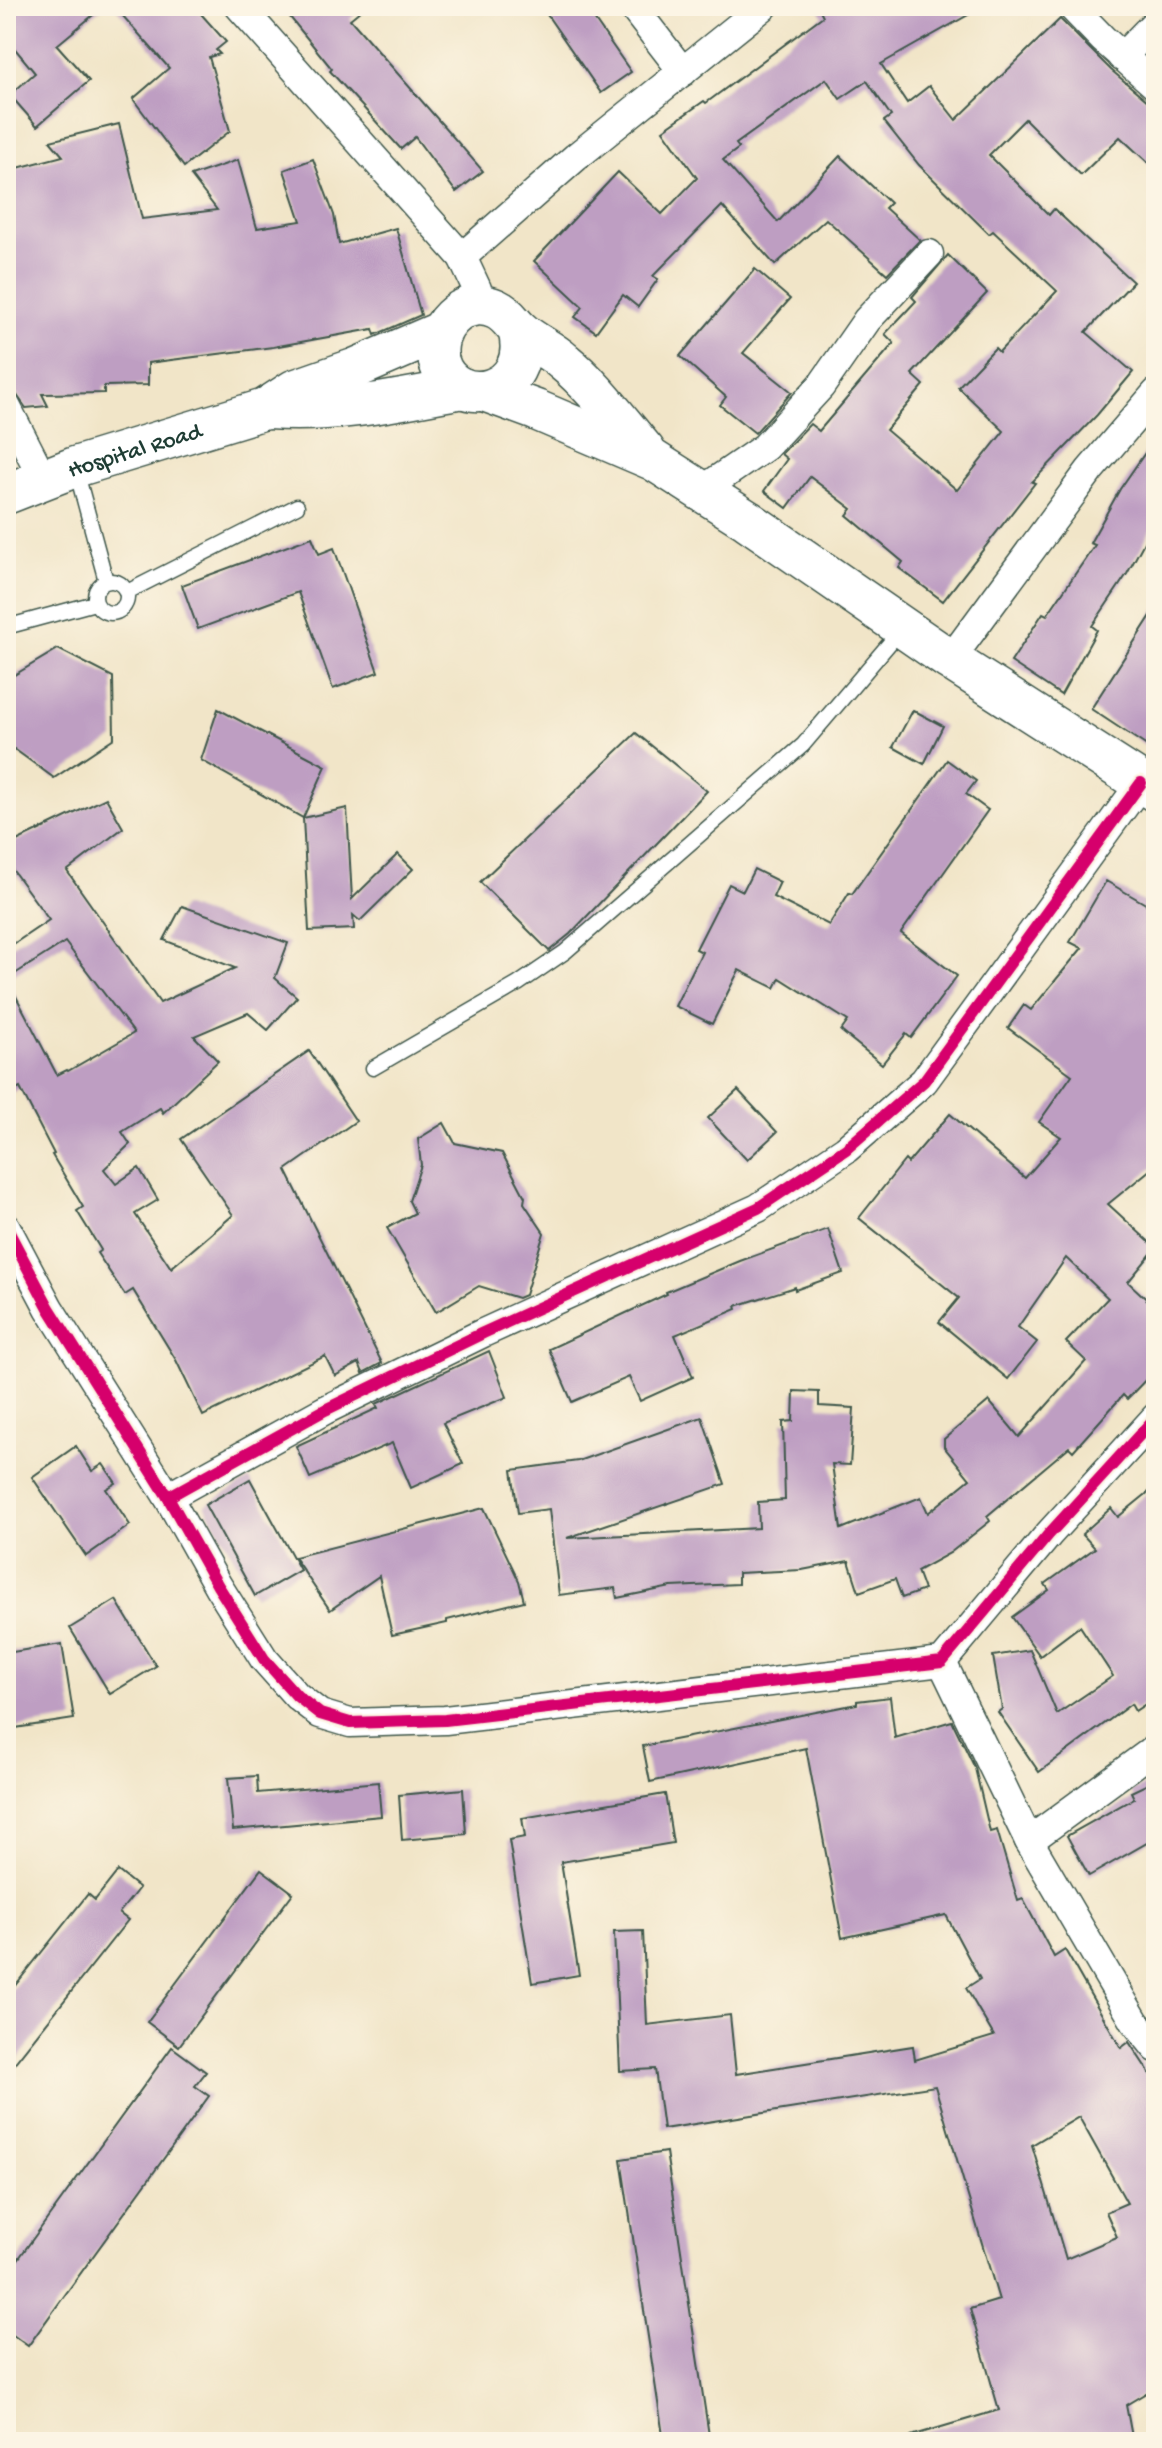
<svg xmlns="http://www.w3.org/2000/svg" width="1162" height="2448" viewBox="0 0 1162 2448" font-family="'Gochi Hand',sans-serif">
<rect width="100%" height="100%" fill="#fcf5e5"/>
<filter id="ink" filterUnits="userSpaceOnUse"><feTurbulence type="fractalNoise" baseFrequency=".0125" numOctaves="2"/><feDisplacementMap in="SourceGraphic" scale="16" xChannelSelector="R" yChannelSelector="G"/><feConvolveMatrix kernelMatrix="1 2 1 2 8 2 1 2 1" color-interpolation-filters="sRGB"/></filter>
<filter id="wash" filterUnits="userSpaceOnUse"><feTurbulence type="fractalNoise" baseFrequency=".006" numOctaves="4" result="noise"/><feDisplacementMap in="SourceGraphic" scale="32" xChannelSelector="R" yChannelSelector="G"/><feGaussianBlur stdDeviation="1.8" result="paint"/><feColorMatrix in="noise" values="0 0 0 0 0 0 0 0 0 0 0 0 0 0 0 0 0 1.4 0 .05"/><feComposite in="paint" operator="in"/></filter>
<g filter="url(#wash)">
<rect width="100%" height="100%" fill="#f1e5c8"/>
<g id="blocks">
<g fill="#be9ec2" fill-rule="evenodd">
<path d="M6,6H104L57,45L89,81L37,126L10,95L35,73L6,38Z"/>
<path d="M114,6H194L226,42L216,50L220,54L209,57L230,131L184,167L133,99L169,68Z"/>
<path d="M281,6H366L350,19L483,171L456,192L415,137L401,149L330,71L332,69Z"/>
<path d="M541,6H585L631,72L601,93Z"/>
<path d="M818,6H984L881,64L907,103L929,86L956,120L1060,19L1111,70L1156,108V170L1120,137L1081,175L1025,119L989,155L1049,215L1054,209L1133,282L1086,332L1133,372L1097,415L1032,482L1035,483L943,601L899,568L903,562L847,515L852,509L810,477L787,508L764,491L787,459L781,454L810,424L819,431L894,343L885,334L916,301L912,297L948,255L987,293L912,374L924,385L886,430L957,490L1004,431L958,387L995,348L999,352L1057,291L993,231L989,234L919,165L884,121L891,116L867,81L840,99L826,79L736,144L739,148L723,160L778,222L840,156L890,203L885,208L920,240L887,274L826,219L775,265L722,206L653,276L658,279L638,307L623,295L596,332L575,317L583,307L534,261L618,172L662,214L697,178L663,130L704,101L706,103L823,16Z"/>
<path d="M119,124L142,219L217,210L191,176L238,160L257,228L301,221L284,170L313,159L334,215L339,244L396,228L421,315L375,335L373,329L273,347L148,363V385L104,386V393L42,394L48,406L26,408L14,391L6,373V171L63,156L50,141Z"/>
<path d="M755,269L790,299L743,353L792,392L755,433L720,405L726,397L680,356Z"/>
<path d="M1156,437V520L1127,574L1092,626L1097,630L1061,695L1011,662L1043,613L1047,615L1095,545L1090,543L1120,489Z"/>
<path d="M312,537L319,554L334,548L378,672L333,689L298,592L198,629L182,585Z"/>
<path d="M1156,608V752L1091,709Z"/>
<path d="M58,649L113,677L114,738L54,778L6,743V680Z"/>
<path d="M218,709L326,766L303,818L201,760Z"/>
<path d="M913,710L943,726L924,764L893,747Z"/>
<path d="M636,733L707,791L570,934L549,951L480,882Z"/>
<path d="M947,760L976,781L966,794L988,810L901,933L957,976L911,1038L906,1034L882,1064L841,1031L848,1021L780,978L775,988L739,970L712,1024L675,1006L702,952L696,949L729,884L743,891L754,869L780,882L773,897L829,925L849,893L852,894Z"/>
<path d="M106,798L123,828L67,871L160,1003L235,968L164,940L182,906L288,943L275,978L297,997L268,1030L248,1013L194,1036L218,1061L163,1113L160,1108L122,1132L130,1144L104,1169L116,1184L139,1168L158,1200L135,1214L171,1268L233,1215L181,1139L309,1051L356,1121L286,1170L382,1363L363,1373L359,1363L335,1376L325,1356L203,1416L176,1360L133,1290L125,1295L97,1253L101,1250L77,1211L83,1207L52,1155L54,1154L20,1088L6,1096V949L49,920L6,861V846ZM65,942L134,1033L68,1071L67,1070L57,1075L7,979Z"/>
<path d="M347,808L352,899L398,854L413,869L360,921L353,915L354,929L309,931L303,818Z"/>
<path d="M1106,881L1156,910V1165L1108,1204L1156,1248L1128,1282L1156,1308V1369L1127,1399L1123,1395L1073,1451L1069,1447L987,1516L990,1521L950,1553L917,1571L924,1590L902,1598L895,1579L859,1592L849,1561L802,1570L738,1573V1584L671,1587L617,1598L615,1588L559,1595L549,1509L518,1513L512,1470L578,1461L702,1417L725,1484L567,1538L759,1528L758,1502L785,1500L783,1422L793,1421L794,1391L819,1392V1406L854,1408L850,1465L832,1464L841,1529L921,1497L928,1513L970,1479L944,1447V1439L989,1401L1019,1437L1086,1361L1066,1342L1108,1298L1066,1258L1018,1327L1037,1342L1008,1379L939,1322L959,1298L859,1218L905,1160L908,1163L950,1114L1025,1178L1061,1137L1039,1122L1072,1075L1008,1028L1024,1005L1031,1010L1082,948L1070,942Z"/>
<path d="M738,1090L777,1132L747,1160L708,1118Z"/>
<path d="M444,1123L455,1143L502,1153L525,1197L524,1203L544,1233L525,1295L518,1298L479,1286L436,1312L387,1228L415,1213L409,1201L421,1165L418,1139Z"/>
<path d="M828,1229L843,1273L795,1290V1287L736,1306L737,1309L675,1335L693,1377L640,1401L629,1377L572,1402L549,1349L667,1294L666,1292L740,1261Z"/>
<path d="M489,1351L507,1397L443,1423L463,1464L411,1488L392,1443L310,1478L296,1446L378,1408L376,1404Z"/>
<path d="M76,1446L92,1471L103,1464L116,1483L106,1489L130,1525L86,1556L32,1477Z"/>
<path d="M250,1479L300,1570L255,1596L205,1505Z"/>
<path d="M1156,1486V1697L1135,1711L1131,1704L1039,1772L998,1712L1002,1709L993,1656L1030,1650L1057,1714L1113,1676L1080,1626L1040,1656L1012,1617L1049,1590L1045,1584L1095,1548L1082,1534L1111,1508L1118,1517Z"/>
<path d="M484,1508L519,1581L524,1601L447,1620V1623L392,1635L379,1576L330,1610L294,1557Z"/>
<path d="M116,1600L156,1666L110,1694L70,1628Z"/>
<path d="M62,1644L74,1719L15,1728L6,1673V1653Z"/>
<path d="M890,1697L895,1738L952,1721L975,1768L990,1832L997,1830L1018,1901L1023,1899L1054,1957L1065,1950L1121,2048L1129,2042L1156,2083V2387L1126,2405L1133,2442H912L911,2436L999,2410L970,2309L999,2300L935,2086L663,2129L655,2069L620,2071L614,1932L643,1931L647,2025L730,2015L736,2074L913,2046L915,2060L994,2036L966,1988L980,1979L946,1915L842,1938L806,1748L650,1782L643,1746L857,1704V1701ZM1079,2117L1127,2203L1106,2212L1117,2237L1066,2259L1032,2145Z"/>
<path d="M257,1776L258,1793L378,1782L381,1816L233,1830L228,1778Z"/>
<path d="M1156,1780V1843L1154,1839L1089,1876L1067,1836L1134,1798L1131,1792Z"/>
<path d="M463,1789L466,1834L402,1840L399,1795Z"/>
<path d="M665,1794L673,1843L561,1862L579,1975L532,1983L509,1840L525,1837L522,1818Z"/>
<path d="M261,1869L293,1893L179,2046L147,2022Z"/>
<path d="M118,1871L139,1888L119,1913L128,1920L6,2074V1997L88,1894L95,1900Z"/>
<path d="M172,2047L206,2072L195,2086L209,2096L28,2346L6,2330V2276Z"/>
<path d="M666,2152L710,2442H664L621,2159Z"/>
</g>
</g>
</g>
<g filter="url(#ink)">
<use href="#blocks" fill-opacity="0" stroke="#3e564a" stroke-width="2"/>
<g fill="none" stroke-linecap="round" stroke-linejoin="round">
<defs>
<g id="lane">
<path d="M76,470L106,581"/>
<circle cx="111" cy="597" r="16"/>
<path d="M127,592L297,506"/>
<path d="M6,627L95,603"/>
<path d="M373,1068L518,984L565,952L803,745L900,631"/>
</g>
<g id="street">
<path d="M239,6L462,257L477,289L479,306"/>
<path d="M632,6L683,72"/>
<path d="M1071,6L1103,39L1156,86"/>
<path d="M1122,57L1156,22"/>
<path d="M462,257L576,157L764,6"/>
<path d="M6,406L43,478"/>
<path d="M701,491L765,447L821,386L867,320L929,254"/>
<path d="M950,660L1090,470L1156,393"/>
<path d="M6,1227L49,1308L168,1497L218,1586L264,1659L297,1696L320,1714L350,1723L445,1720L942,1662L1049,1534L1156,1417"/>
<path d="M168,1497L325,1410L483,1333L758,1208L846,1149L924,1081L1141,783"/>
<path d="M942,1662L1029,1841L1135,2022L1156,2048"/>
<path d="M1029,1841L1156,1748"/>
</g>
<g id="secondary">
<path d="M518,329C536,395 454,412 439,362C430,329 463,294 496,309C507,314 511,322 518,329C531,342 550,349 563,361C594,386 619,421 645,451"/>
<path d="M484,391L536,410L653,460L747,520L950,660L1156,792"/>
<path d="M269,409C335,414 398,400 462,388"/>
<path id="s1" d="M6,494L75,467L265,409L294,390L354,369L440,332"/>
</g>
</defs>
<use href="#lane" stroke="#3e564a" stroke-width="17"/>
<use href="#street" stroke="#3e564a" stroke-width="31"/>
<use href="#secondary" stroke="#3e564a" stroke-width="43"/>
<use href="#lane" stroke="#fff" stroke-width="14"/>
<use href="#street" stroke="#fff" stroke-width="28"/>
<use href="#secondary" stroke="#fff" stroke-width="40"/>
<defs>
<g id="cycleway">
<path d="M6,1227L49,1308L168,1497L218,1586L264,1659L297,1696L320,1714L350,1723L445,1720L942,1662L1049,1534L1156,1417"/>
<path d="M168,1497L325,1410L483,1333L758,1208L846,1149L924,1081L1141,783"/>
</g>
</defs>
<use href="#cycleway" stroke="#fcf5e5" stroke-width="17"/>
<use href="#cycleway" stroke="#d6006c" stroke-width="12"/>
</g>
</g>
<g text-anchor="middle" stroke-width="7" stroke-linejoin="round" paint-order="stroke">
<g font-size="24" fill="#1f3d34" stroke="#fcf5e5">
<text dy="8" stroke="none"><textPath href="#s1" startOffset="136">Hospital Road</textPath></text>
</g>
</g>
<rect width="1162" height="2448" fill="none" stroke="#fcf5e5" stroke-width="32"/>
</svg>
